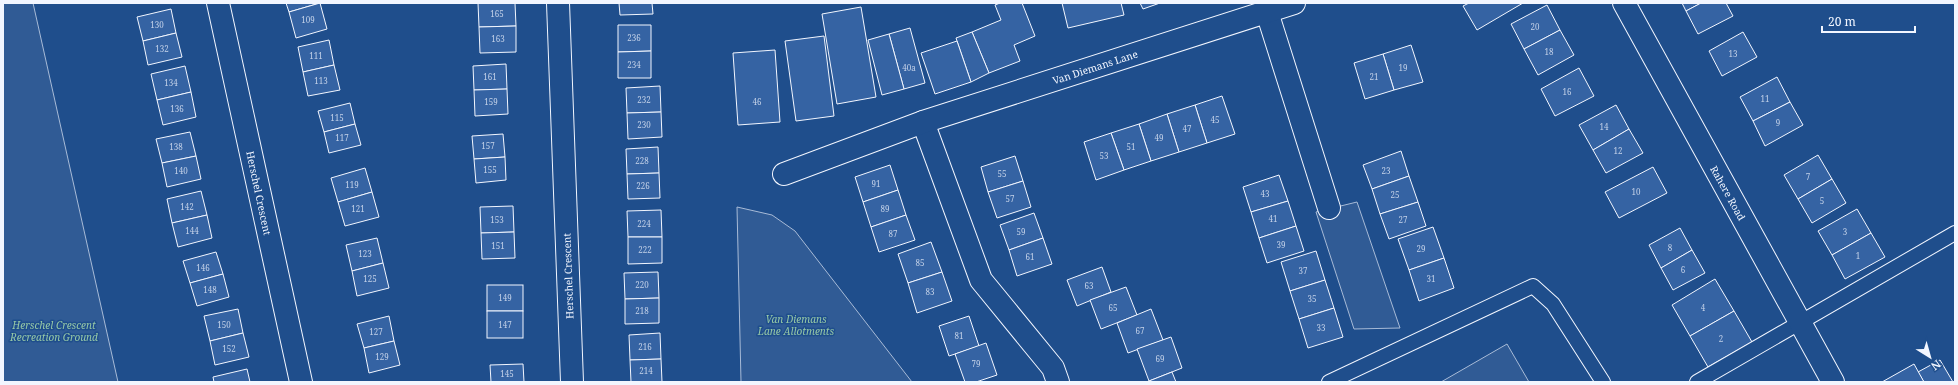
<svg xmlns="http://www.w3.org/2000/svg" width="1958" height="385" viewBox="0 0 1958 385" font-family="'Noto Serif',serif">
<rect width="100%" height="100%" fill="#1f4e8c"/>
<g fill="#305b95" stroke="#a8bbd7">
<path d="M3,3H33L118,382H3Z"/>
<path d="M1357,202L1400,328L1354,329L1316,212Z"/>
<path d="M737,207L772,215L795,231L912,382H741Z"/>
<path d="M1507,344L1529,382H1441Z"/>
</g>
<g fill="#3563a3" stroke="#f2f6ff">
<path d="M286,3H320L289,12Z"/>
<path d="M320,3L327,29L296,38L289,12Z"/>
<path d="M478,3H515L516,26L479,27Z"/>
<path d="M619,3H652L653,14L620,15Z"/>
<path d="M1000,3H1022L1035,36L1014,45L1020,61L989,73L972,32L1001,20L995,5Z"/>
<path d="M1062,3H1121L1124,15L1068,28Z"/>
<path d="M1140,3H1160L1143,9Z"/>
<path d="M1469,3H1523L1477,30L1463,6Z"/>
<path d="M1682,3H1701L1686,11Z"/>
<path d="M1701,3H1726L1733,16L1698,34L1686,11Z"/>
<path d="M1547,5L1560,30L1524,49L1511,24Z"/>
<path d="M861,7L876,97L837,104L822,14Z"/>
<path d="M171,9L176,33L143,41L137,17Z"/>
<path d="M618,25H651V51L618,52Z"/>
<path d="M516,26V52L480,53L479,27Z"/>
<path d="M910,28L925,83L904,89L889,34Z"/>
<path d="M1560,30L1574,55L1538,75L1524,49Z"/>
<path d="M972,32L989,73L971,82L956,38Z"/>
<path d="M1743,32L1757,57L1722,76L1709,51Z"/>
<path d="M176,33L182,57L148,65L143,41Z"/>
<path d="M889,34L904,89L882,95L868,40Z"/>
<path d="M824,36L834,116L796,121L785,41Z"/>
<path d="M329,40L334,65L303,72L298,47Z"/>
<path d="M957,41L971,82L935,94L921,53Z"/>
<path d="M1411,45L1423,82L1394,90L1383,54Z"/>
<path d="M775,50L780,122L738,125L733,53Z"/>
<path d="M651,51V78H618V52Z"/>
<path d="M1383,54L1394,90L1365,99L1354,63Z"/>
<path d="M506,64L507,89L474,90L473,66Z"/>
<path d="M334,65L340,90L308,96L303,72Z"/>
<path d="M185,66L191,92L157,100L151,74Z"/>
<path d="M1579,68L1594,96L1555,116L1541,89Z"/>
<path d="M1777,77L1790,102L1753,121L1740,97Z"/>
<path d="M660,86L661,112L627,113L626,88Z"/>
<path d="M507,89L508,114L475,116L474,90Z"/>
<path d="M191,92L196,117L163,125L157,100Z"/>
<path d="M1222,96L1235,134L1207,143L1195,105Z"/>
<path d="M1790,102L1803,125L1765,146L1753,121Z"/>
<path d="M350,103L355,124L324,132L318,111Z"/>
<path d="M1195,105L1207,143L1179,152L1167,114Z"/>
<path d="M1616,105L1629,129L1593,150L1579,125Z"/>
<path d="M661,112L662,137L628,139L627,113Z"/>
<path d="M1167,114L1179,152L1151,161L1139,124Z"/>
<path d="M355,124L361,145L329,153L324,132Z"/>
<path d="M1139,124L1151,161L1124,170L1111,133Z"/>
<path d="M1629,129L1643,153L1606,173L1593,150Z"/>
<path d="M190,132L196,156L162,163L156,139Z"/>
<path d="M1111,133L1124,170L1096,180L1084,142Z"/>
<path d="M503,134L505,157L474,159L472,136Z"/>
<path d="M658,147L659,173L627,174L626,149Z"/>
<path d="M1401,151L1409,176L1372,189L1363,165Z"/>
<path d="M1818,155L1832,179L1798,199L1784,175Z"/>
<path d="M196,156L201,179L167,187L162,163Z"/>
<path d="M1015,156L1023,181L988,192L981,167Z"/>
<path d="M505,157L506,180L476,183L474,159Z"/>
<path d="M890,165L898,190L863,202L855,177Z"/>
<path d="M1653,167L1667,193L1619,218L1605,192Z"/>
<path d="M365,168L372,192L338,202L331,178Z"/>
<path d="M659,173L660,198L628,199L627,174Z"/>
<path d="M1279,175L1288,201L1251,212L1243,187Z"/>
<path d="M1409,176L1418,202L1380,214L1372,189Z"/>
<path d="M1832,179L1846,203L1812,223L1798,199Z"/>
<path d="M1023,181L1031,207L997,218L988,192Z"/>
<path d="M898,190L906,215L871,227L863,202Z"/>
<path d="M201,191L207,215L172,223L167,199Z"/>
<path d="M372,192L379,217L345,226L338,202Z"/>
<path d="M1288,201L1296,226L1259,238L1251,212Z"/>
<path d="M1418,202L1426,226L1389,239L1380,214Z"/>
<path d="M513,206L514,232L481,233L480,207Z"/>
<path d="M1857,209L1871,233L1832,255L1818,231Z"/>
<path d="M661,210L662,237H628L627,211Z"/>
<path d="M1034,213L1043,238L1009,250L1000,225Z"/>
<path d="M207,215L212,238L178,247L172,223Z"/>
<path d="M906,215L915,240L879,252L871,227Z"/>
<path d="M1296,226L1304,251L1267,263L1259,238Z"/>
<path d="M1433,227L1444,258L1409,270L1398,239Z"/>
<path d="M1680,228L1692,250L1661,268L1649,245Z"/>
<path d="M514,232L515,258L482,259L481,233Z"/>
<path d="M1871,233L1885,257L1845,279L1832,255Z"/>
<path d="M628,237H662V263L628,264Z"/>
<path d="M377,238L383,263L352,271L346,245Z"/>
<path d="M1043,238L1052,264L1017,276L1009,250Z"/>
<path d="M931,242L942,272L908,283L898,254Z"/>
<path d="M1692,250L1705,273L1673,290L1661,268Z"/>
<path d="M1316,251L1325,280L1290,291L1281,262Z"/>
<path d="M216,252L223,274L190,283L183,261Z"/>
<path d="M1444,258L1454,288L1419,301L1409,270Z"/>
<path d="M383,263L389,288L357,296L352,271Z"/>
<path d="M1102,267L1111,292L1077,306L1067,280Z"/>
<path d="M658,272L659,298L625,299L624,273Z"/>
<path d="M942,272L952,301L917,313L908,283Z"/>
<path d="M223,274L229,297L197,306L190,283Z"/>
<path d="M1715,279L1734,311L1690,336L1672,305Z"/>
<path d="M1325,280L1334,308L1299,319L1290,291Z"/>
<rect x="487" y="285" width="36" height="26"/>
<path d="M1126,287L1137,315L1101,329L1090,300Z"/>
<path d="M659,298V323L625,324V299Z"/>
<path d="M1334,308L1343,337L1308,348L1299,319Z"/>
<path d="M238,309L243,333L210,341L204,316Z"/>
<path d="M1151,309L1163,340L1128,353L1117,323Z"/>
<rect x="487" y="311" width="36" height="27"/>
<path d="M1734,311L1752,342L1708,367L1690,336Z"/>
<path d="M389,316L394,341L364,348L357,324Z"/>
<path d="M969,316L979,346L949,356L939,326Z"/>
<path d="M243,333L249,357L215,365L210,341Z"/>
<path d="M660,333L661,359L630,360L629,335Z"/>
<path d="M1171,337L1182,368L1149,381L1137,349Z"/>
<path d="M394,341L400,365L369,373L364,348Z"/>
<path d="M986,343L997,375L976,382H965L955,354Z"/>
<path d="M661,359L662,382H631L630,360Z"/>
<path d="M1940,360L1953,382H1924L1918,372Z"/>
<path d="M523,364L524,382H491L490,365Z"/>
<path d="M1914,364L1924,382H1882Z"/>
<path d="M247,369L250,382H214L213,377Z"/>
<path d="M1172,372L1176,382H1146L1149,381Z"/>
</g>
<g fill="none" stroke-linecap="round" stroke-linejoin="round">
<defs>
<g id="service">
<path d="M1329,382L1533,286L1553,304L1603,382"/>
<path d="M1697,382L1955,233"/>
</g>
<g id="minor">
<path d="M218,3L301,382"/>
<path d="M558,3L572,382"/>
<path d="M1624,3L1833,382"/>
<path d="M1267,12L1329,208"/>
<path d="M923,122L981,280L1053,368L1058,382"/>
<path d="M784,174L923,122L1294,3"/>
</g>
</defs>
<use href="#service" stroke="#f2f6ff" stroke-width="16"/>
<use href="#minor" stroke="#f2f6ff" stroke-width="24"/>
<use href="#service" stroke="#1f4e8c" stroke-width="14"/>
<use href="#minor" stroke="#1f4e8c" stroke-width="22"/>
</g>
<g text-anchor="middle" stroke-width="3" stroke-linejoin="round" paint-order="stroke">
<g font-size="8" fill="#c3d1e8">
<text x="497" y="17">165</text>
<text x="308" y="23">109</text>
<text x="157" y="28">130</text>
<text x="1535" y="30">20</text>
<text x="634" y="41">236</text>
<text x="498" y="42">163</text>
<text x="162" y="52">132</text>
<text x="1549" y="55">18</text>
<text x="1733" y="57">13</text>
<text x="316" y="59">111</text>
<text x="634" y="68">234</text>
<text x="909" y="71">40a</text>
<text x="1403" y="71">19</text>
<text x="490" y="80">161</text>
<text x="1374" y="80">21</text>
<text x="321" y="84">113</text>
<text x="171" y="86">134</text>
<text x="1567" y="95">16</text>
<text x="1765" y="102">11</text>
<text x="644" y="103">232</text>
<text x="491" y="105">159</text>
<text x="757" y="105">46</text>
<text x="177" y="112">136</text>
<text x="337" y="121">115</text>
<text x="1215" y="123">45</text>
<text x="1778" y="126">9</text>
<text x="644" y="128">230</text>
<text x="1604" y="130">14</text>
<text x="1187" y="132">47</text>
<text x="342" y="141">117</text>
<text x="1159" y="141">49</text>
<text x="488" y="149">157</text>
<text x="176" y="150">138</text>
<text x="1131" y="150">51</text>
<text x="1618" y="154">12</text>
<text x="1104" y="159">53</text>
<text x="642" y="164">228</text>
<text x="490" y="173">155</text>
<text x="181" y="174">140</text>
<text x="1386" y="174">23</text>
<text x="1002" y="177">55</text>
<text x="1808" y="180">7</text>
<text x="876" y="187">91</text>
<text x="352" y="188">119</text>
<text x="643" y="189">226</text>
<text x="1636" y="195">10</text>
<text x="1265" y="197">43</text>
<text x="1395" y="198">25</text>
<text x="1010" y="202">57</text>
<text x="1822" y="204">5</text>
<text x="187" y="210">142</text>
<text x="358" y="212">121</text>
<text x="885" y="212">89</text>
<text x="1273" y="222">41</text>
<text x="497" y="223">153</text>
<text x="1403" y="223">27</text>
<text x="644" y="227">224</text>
<text x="192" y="234">144</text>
<text x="1021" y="235">59</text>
<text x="1845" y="235">3</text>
<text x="893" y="237">87</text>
<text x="1281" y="248">39</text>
<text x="498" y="249">151</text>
<text x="1670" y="251">8</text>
<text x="1421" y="252">29</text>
<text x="645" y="253">222</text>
<text x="365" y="257">123</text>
<text x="1858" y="259">1</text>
<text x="1030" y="260">61</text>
<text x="920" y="266">85</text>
<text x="203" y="271">146</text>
<text x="1683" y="273">6</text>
<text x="1303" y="274">37</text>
<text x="370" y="282">125</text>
<text x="1431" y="282">31</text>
<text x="642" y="288">220</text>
<text x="1089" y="289">63</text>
<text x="210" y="293">148</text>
<text x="930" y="295">83</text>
<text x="505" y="301">149</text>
<text x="1312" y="302">35</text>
<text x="1113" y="311">65</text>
<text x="1703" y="311">4</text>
<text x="642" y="314">218</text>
<text x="224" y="328">150</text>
<text x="505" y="328">147</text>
<text x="1321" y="331">33</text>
<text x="1140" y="334">67</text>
<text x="376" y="335">127</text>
<text x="959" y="339">81</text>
<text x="1721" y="342">2</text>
<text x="645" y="350">216</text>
<text x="229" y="352">152</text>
<text x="382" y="360">129</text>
<text x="1160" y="362">69</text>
<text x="976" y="367">79</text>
<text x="646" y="374">214</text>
<text x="507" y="377">145</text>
</g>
<g font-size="10" fill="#f2f6ff" stroke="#1f4e8c">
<text transform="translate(1095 67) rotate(-18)" y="4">Van Diemans Lane</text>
<text transform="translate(259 193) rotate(78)" y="4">Herschel Crescent</text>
<text transform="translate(1728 193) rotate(61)" y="4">Rahere Road</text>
<text transform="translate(568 276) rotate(-92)" y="4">Herschel Crescent</text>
</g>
<g font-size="10" font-style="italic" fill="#97c8a6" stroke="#1f4e8c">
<text x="796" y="323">Van Diemans<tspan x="796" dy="12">Lane Allotments</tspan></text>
<text x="54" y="329">Herschel Crescent<tspan x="54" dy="12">Recreation Ground</tspan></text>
</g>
</g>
<rect width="1958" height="385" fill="none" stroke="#f2f6ff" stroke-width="8"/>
<g transform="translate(1930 357) rotate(143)" stroke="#1f4e8c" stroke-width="3" paint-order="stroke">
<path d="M0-3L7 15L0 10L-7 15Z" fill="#f2f6ff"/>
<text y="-6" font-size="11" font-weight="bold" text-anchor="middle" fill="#f2f6ff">N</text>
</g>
<path d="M1822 26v6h93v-6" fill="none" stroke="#f2f6ff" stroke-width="2"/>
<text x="1828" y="26" font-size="12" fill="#f2f6ff" stroke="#1f4e8c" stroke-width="3" paint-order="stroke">20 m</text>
</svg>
